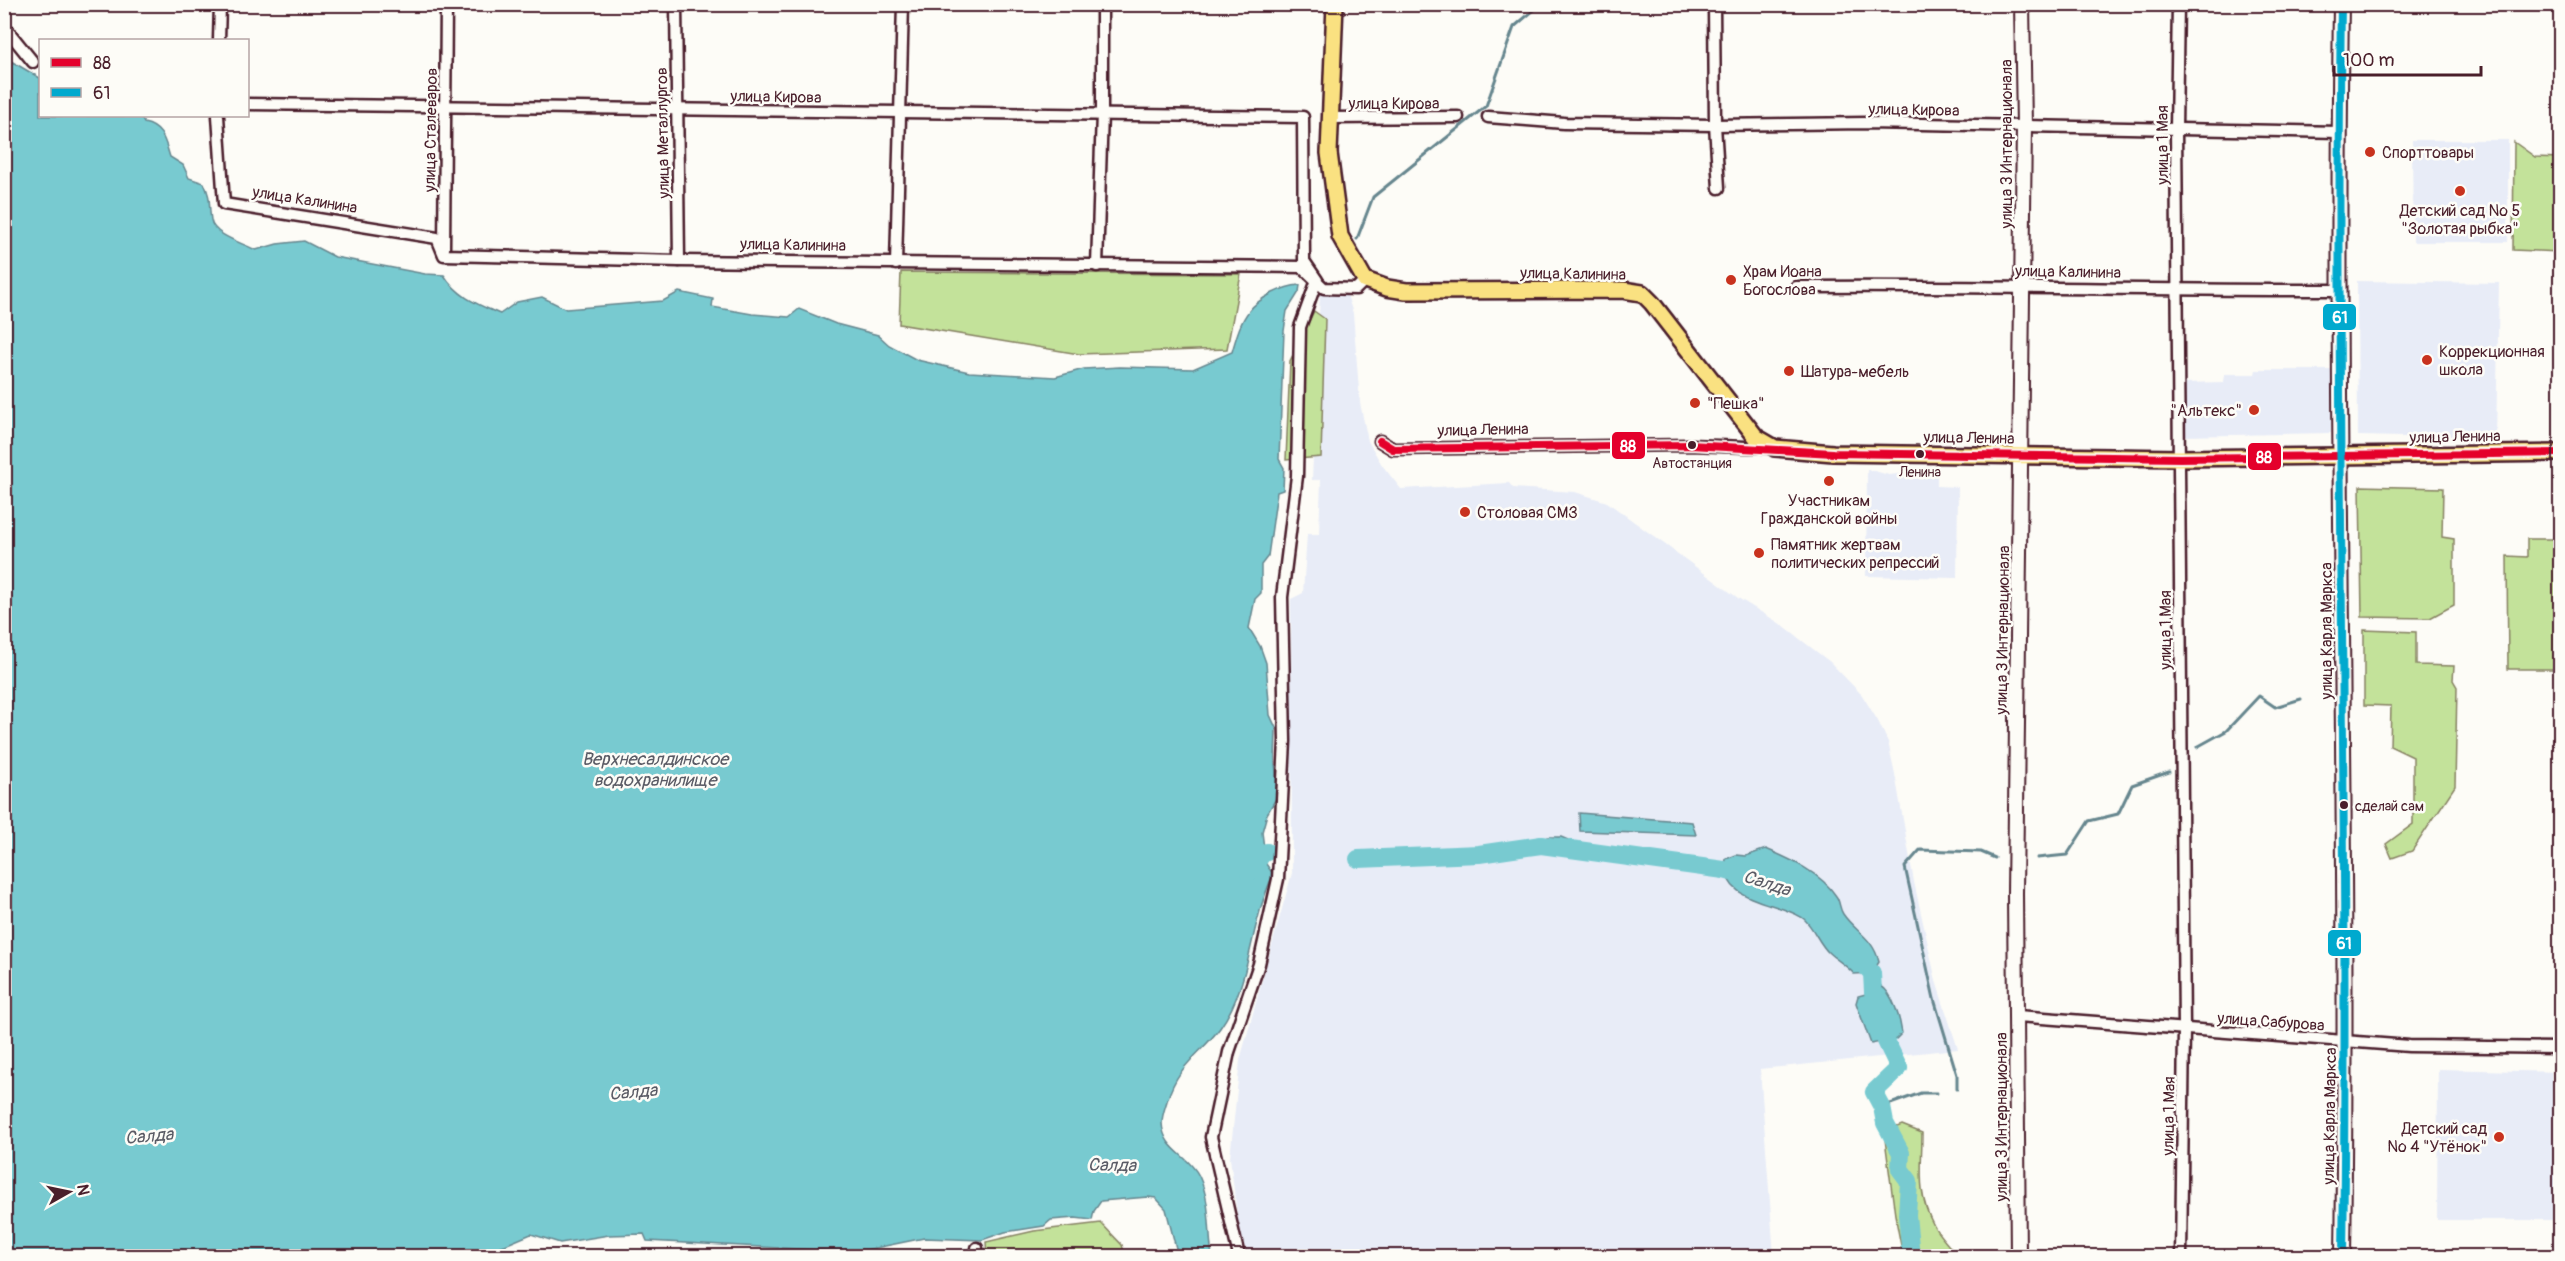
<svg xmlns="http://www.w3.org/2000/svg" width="2565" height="1261" viewBox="0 0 2565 1261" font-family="Pangolin,sans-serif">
<rect width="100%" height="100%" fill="#fdfcf7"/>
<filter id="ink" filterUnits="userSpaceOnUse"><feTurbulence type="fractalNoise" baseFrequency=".0167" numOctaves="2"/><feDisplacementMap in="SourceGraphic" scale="12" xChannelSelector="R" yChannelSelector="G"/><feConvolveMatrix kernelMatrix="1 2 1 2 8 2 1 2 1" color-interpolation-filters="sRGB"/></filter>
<g filter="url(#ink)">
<g fill="#e8ecf7">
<path d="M2412,140H2508V242H2413Z"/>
<path d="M2357,281L2499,283L2496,439L2358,436Z"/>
<path d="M1320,294L1347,295L1353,313L1360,403L1368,441L1382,465L1401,489L1509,483L1513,488L1575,492L1607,502L1738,598L1779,623L1830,662L1862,695L1878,721L1888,742L1895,774L1914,882L1936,981L1958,1049L1760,1069L1774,1256H1248L1239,1230L1230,1158L1240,1060L1292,873L1291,599L1303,593L1307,534H1319L1321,480H1312Z"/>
<path d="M2256,370H2331V433L2183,436V383L2224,382L2225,374H2255Z"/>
<path d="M1867,469L1889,475L1937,470V486L1958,487L1957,578L1866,576Z"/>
<path d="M2438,1069L2560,1072V1220H2437Z"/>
</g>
<g fill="#c3e29a" stroke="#868062" stroke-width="1.5">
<path d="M2514,142L2535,157L2560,158V252L2513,250Z"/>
<path d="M901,272L1241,274L1227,349L1079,354L899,324Z"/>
<path d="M1314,311L1325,319L1321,457L1286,460L1290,361Z"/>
<path d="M2360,486L2443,488L2442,537L2454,539V605L2430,618L2362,617Z"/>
<path d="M2527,539H2560V669H2508L2507,556L2527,557Z"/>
<path d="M2364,630L2416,632V665L2454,666L2453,680L2457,687L2455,786L2412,851L2392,858L2386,844L2413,824V757L2390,746L2391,706L2364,705Z"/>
<path d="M1902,1125L1922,1133C1922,1169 1916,1192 1934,1226C1940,1238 1952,1247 1956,1256H1903L1895,1215L1884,1132Z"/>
<path d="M1101,1223L1122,1245L1125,1256H987L986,1242L1034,1231Z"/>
</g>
<g fill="#78cad0" stroke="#66868e" stroke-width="1.5">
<path d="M4,57L40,78V116H140L144,123C163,127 165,141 170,157L183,165L189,178L204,183C212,201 208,202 211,220C213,235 242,243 256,250L277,244L304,241L335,257L425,274L444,275C458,297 477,304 500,314L517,302L542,297L566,309L663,301L679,292L713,299L712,307L752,314L789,317L799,309L836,324L878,335L889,345L917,360L969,372L1055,377L1084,369L1120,367L1193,369L1232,352C1236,338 1240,322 1249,311C1259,298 1283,286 1300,285L1299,292L1287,311L1284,331L1279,459L1284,468L1283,490L1277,492L1268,556L1261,565V593L1255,599L1249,628L1260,646L1266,663L1270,715L1276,728L1275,763L1278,795L1267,814L1262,832L1266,864L1273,874C1269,884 1265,894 1262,904C1249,945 1246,992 1220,1028C1200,1055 1178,1064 1167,1101C1165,1108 1162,1115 1162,1123C1163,1150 1189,1155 1199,1176C1211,1202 1208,1229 1212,1256H1178L1166,1209L1156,1198L1148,1197L1101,1201L1094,1211L1092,1220L1075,1218L1051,1220L1044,1226L1005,1232L982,1240L924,1238L856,1252L647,1241L644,1234L609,1235L560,1243L531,1234L505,1245L469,1256L457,1254L454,1256H5Z"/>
<path d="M1579,813L1692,822L1696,835L1580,831Z"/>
<path d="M1547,837H1561L1599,853L1589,856L1549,852L1543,850L1541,845Z"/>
<path d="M1766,849C1790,859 1821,873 1836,896C1840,901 1839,908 1843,914C1855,932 1873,937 1879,962L1872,973L1854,974C1846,965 1838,961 1829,953C1819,944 1814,928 1804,919C1779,900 1719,904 1726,859L1736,855L1746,856Z"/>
<path d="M1881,986C1893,993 1900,1019 1902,1033L1896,1039L1871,1044L1856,1003L1858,996L1873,992Z"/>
</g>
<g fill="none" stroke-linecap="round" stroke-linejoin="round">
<g stroke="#66868e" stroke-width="3">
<path d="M1357,239L1373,197L1486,106L1514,27L1541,4"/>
<path d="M2197,747L2226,731L2259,696L2275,707L2301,699"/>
<path d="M2037,858L2067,855L2089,821L2118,814L2132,785L2169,772"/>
<path d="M1957,1089V1075L1934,999L1905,867L1920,850L1981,852L1995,858"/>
<path d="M1882,1107L1921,1093H1937"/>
</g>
<g stroke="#78cad0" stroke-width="18">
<path d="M1358,859L1479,854L1541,845L1724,870L1746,876"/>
<path d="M1249,873L1263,853L1267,852"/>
<path d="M1856,956L1872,973L1873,992L1886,1041L1899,1068L1874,1092L1882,1107L1885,1123L1901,1153L1900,1169L1909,1181L1907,1215L1911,1256"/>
</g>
<defs>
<g id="street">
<path d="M676,4L679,261"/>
<path d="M1714,4L1715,125L1719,188"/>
<path d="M2178,4L2176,129L2184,1029L2181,1256"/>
<path d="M4,26L33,62"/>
<path d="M219,40L220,4"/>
<path d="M248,104L1303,117L1304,261L1317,280L1300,327L1297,476L1282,597L1285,741L1278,879L1259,964L1229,1052L1211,1137L1239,1256"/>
<path d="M218,116L224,204L437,238L444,255L679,261L1302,267L1324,288L1356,289L1365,280"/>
<path d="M1488,117L1564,123L1715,125L1867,123L2339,132"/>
<path d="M1329,118L1458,117"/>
<path d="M444,249L446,4"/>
<path d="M896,264L903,4"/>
<path d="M1097,266L1102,113V4"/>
<path d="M1796,287C1977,285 2158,291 2340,290"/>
<path d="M1380,441L1393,449L1690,445L1774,448"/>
<path d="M2017,1016L2409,1046L2560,1048"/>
<path d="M977,1248V1256"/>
</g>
<g id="secondary">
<path d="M2341,4C2335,422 2349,839 2343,1256"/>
<path d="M2018,1256L2015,894L2024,126L2022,4"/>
</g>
<path id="primary" d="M1335,4L1329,153L1340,236L1365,280L1387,288L1406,291L1623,290L1642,293L1652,303L1756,437L1775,448L1833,453L2180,458L2560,453"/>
</defs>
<use href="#street" stroke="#4a1f2b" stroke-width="15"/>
<use href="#secondary" stroke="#4a1f2b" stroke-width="18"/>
<use href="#primary" stroke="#4a1f2b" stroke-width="20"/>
<use href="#street" stroke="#fdfcf7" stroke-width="10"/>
<use href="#secondary" stroke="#fdfcf7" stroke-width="14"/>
<use href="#primary" stroke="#fae181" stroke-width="15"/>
<defs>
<path id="bus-1" d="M1380,441L1393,449L1690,445L1833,453L2180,458L2560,453"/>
<path id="bus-2" d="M2341,4C2335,422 2349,839 2343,1256"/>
</defs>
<use href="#bus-1" stroke="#fdfcf7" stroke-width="12"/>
<use href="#bus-2" stroke="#fdfcf7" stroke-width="12"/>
<use href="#bus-1" stroke="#e4002b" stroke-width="8"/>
<use href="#bus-2" stroke="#00a9ce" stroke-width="8"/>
</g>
</g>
<g fill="#c8321e" stroke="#fdfcf7" stroke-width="2">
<circle cx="2370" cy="152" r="6"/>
<circle cx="2460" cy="191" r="6"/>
<circle cx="1731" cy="280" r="6"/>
<circle cx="2427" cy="360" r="6"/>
<circle cx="1789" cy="371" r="6"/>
<circle cx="1695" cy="403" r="6"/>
<circle cx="2254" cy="410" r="6"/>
<circle cx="1829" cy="481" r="6"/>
<circle cx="1465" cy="512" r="6"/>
<circle cx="1759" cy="553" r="6"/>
<circle cx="2499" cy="1137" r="6"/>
</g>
<g fill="#4a1f2b" stroke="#fdfcf7" stroke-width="2">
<circle cx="1692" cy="445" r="5"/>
<circle cx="1920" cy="454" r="5"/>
<circle cx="2344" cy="805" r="5"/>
</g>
<g text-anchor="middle" stroke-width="5" stroke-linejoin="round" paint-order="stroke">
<g font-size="14" fill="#4a1f2b" stroke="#fdfcf7">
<text x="1692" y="468">Автостанция</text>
<text x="1920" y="477">Ленина</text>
<text x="2355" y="811" text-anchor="start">сделай сам</text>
</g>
<g font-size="16" fill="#4a1f2b" stroke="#fdfcf7">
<text transform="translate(776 96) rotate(1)" y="6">улица Кирова</text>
<text x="1394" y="109">улица Кирова</text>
<text transform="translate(1914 109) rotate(1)" y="6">улица Кирова</text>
<text transform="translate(430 130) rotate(-89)" y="6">улица Сталеваров</text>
<text transform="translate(662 133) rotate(-91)" y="6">улица Металлургов</text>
<text transform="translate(2006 144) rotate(-90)" y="6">улица 3 Интернационала</text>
<text transform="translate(2162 145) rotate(-90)" y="6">улица 1 Мая</text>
<text transform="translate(305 199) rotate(9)" y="6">улица Калинина</text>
<text transform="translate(793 244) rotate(1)" y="6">улица Калинина</text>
<text transform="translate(2068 271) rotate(1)" y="6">улица Калинина</text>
<text transform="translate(1573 273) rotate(1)" y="6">улица Калинина</text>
<text transform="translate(1483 429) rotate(-1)" y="6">улица Ленина</text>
<text transform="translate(2455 436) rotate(-1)" y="6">улица Ленина</text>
<text transform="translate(1969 437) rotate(1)" y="6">улица Ленина</text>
<text transform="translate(2002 630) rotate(-89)" y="6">улица 3 Интернационала</text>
<text transform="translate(2165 630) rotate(-90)" y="6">улица 1 Мая</text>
<text transform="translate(2326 631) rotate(-90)" y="6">улица Карла Маркса</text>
<text transform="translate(2271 1021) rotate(4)" y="6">улица Сабурова</text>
<text transform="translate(2168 1116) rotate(-89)" y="6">улица 1 Мая</text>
<text transform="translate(2329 1116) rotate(-89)" y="6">улица Карла Маркса</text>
<text transform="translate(2001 1117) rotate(-90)" y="6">улица 3 Интернационала</text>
</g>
<g font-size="16" fill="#4a1f2b" stroke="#fdfcf7" text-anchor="start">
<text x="2382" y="158">Спорттовары</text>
<text x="2460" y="216" text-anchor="middle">Детский сад № 5<tspan x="2460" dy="18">"Золотая рыбка"</tspan></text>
<text x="1743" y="277">Храм Иоана<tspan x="1743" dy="18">Богослова</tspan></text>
<text x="2439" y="357">Коррекционная<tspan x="2439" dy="18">школа</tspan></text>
<text x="1801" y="377">Шатура-мебель</text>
<text x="1707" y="409">"Пешка"</text>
<text x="2242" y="416" text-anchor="end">"Альтекс"</text>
<text x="1829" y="506" text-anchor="middle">Участникам<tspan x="1829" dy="18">Гражданской войны</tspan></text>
<text x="1477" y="518">Столовая СМЗ</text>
<text x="1771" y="550">Памятник жертвам<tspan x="1771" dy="18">политических репрессий</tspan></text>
<text x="2487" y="1134" text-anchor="end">Детский сад<tspan x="2487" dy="18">№ 4 "Утёнок"</tspan></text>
</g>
<g font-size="18" font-style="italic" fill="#5a5b65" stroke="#fdfcf7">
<text x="655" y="765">Верхнесалдинское<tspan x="655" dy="21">водохранилище</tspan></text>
<text transform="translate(1767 883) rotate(18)" y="6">Салда</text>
<text transform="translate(633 1092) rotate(-5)" y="6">Салда</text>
<text transform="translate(149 1136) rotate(-5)" y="6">Салда</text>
<text transform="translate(1112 1165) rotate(1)" y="6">Салда</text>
</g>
</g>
<g stroke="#fdfcf7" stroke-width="2">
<rect x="2322" y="303" width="35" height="28" rx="6" fill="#00a9ce"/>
<rect x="1611" y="431" width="35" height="29" rx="6" fill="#e4002b"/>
<rect x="2247" y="442" width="35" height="29" rx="6" fill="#e4002b"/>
<rect x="2327" y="929" width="35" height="28" rx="6" fill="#00a9ce"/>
</g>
<g font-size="16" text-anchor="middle" font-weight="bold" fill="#fff">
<text x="2340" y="323">61</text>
<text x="1628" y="452">88</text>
<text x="2264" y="463">88</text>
<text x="2344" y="949">61</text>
</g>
<rect width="2565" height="1261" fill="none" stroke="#fdfcf7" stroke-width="24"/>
<rect x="12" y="12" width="2541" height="1237" fill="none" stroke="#4a1f2b" stroke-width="2" filter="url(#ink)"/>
<rect x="39" y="39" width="210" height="78" fill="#fdfcf7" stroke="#b5a4a5" stroke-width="1.5"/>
<rect x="51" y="58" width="30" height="9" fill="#e4002b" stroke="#b5a4a5" stroke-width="1.5"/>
<text x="93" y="69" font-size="18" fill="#4a1f2b">88</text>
<rect x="51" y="88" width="30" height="9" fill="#00a9ce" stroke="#b5a4a5" stroke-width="1.5"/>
<text x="93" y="99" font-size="18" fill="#4a1f2b">61</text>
<g transform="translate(69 1192) rotate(81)" stroke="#fdfcf7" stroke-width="4.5" paint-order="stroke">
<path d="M0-4.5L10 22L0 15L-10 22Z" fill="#4a1f2b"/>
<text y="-9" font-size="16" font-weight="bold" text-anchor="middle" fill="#4a1f2b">N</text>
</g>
<path d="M2334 66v9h147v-9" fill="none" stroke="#4a1f2b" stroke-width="3"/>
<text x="2343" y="66" font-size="18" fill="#4a1f2b" stroke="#fdfcf7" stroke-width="4.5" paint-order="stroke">100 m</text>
</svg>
